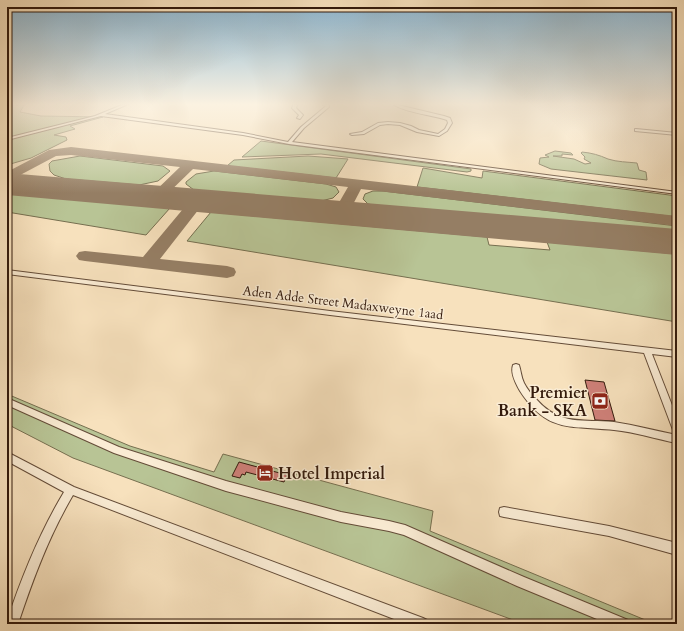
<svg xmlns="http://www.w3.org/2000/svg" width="684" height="631" viewBox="0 0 684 631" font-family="Cardo,serif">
<rect width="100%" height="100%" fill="#f7e1bd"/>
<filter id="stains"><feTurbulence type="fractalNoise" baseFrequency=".005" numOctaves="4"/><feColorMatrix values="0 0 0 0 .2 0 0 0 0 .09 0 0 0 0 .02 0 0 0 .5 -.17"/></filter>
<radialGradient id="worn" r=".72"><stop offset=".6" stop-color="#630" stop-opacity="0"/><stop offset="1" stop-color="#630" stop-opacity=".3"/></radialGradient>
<g fill="#b8c495" stroke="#766f50">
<path d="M7,105H24L20,112L41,116L103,117L70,126L75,129L54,135L66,137L67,140L31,158L7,165Z"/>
<path d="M261,141L471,169V171L467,172L321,154L242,157Z"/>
<path d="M555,151L571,153L573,155L562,154V156H553L574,159L585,164L591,163L584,159L585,157L581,153L582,152C592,153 599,155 608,159C617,162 628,162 637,163L639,170L646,172L647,180L551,169L539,164L540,158L549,157L545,155Z"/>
<path d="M80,156L163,166L170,171L158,181L139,185L66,179L54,175L50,171L49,164L52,161Z"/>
<path d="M308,156L348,159L336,178L227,166L234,160Z"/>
<path d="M423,168L482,178L483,171L677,196V217L417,187Z"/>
<path d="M214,171L326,184L336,187L339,192L333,198L321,201L194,190L186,184V182L196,174Z"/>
<path d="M373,191H383L677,226V231L373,205L368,204L363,199L365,194Z"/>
<path d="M7,193L170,208L146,235L7,212Z"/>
<path d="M211,212L487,237L489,245L550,250L547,242L677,254V322L187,241Z"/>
<path d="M7,394L130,446L214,472L223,454L433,511L430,531L655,624H524L73,458L7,424Z"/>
</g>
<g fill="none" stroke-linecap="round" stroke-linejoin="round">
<g fill="#957e64" fill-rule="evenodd">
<path d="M71,147L677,216V226L361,189L347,216L341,218L335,216L333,213L348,187L193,169L161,200L156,201L151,200L149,197L180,167L71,155L56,156L7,182V172L49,150Z"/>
<path d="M198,195L203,197L206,200L160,259L227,266L234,268L236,272L234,276L227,278L85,261L79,260L76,256L79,252L85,251L143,257L193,197Z"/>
</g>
<path fill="#957e64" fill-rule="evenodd" d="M7,173L677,229V255L7,195Z"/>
</g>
<g fill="#cf8079" stroke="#331a0c">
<path d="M585,380L604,382L615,421L595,420Z"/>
<path d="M239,462L287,475L284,482L246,472L245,475L242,474L240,478L232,476Z"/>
</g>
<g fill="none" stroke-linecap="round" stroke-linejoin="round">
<defs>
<g id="minor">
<path d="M122,105H126L105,114L243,133L288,142L301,127L326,106L323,105H329V107L304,128L292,142L677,192V194L289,144L243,135L101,116L7,140V138L95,116Z"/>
<path d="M293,105H297L296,108L303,115L300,119L297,118L299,115L292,108Z"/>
<path d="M394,105H398L444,116L450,118L452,123L447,131L439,136L417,132L400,125L388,124L380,125L364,134L352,135L350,134L362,132L378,123L388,122L400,123L411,126L419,130L438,134L445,129L448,123L447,120C430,114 410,114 394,105Z"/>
<path d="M636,129L677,133V135L635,131V129Z"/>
<path d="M7,270L330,311L677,351V357L652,354L677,418V434L674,433L673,430L644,353L330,315L7,274Z"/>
<path d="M516,364L519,365C521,371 521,377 524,383C527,389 532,395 537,400C560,426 583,419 614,422C635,425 656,431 677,435V443C656,439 635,432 614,430C570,425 548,434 520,391C516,384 510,373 513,365Z"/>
<path d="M7,398L119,447L226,481L341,512L389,521L405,525L524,577L628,620L630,624H609L517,586L404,535L389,531L341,522L226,491L114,453L7,405Z"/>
<path d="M7,452L74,487L423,618L427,620L429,624H407L73,495C49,536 33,579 18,624H7V621C22,576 40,532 64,492L7,461Z"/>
<path d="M504,507L609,526L677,543V555L609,536L504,517L500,516L499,512L500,508Z"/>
</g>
</defs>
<use href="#minor" stroke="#644c38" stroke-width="2"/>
<use href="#minor" fill="#faecd4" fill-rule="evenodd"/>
</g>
<linearGradient id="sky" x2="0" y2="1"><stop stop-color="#8ab7d4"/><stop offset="0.54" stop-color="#fbf2e1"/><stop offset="1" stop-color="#fbf2e1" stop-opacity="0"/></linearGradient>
<rect width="684" height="193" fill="url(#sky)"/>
<defs>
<symbol id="bank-square" viewBox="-11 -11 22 22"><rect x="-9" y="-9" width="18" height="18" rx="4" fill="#8f2418" stroke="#faecd4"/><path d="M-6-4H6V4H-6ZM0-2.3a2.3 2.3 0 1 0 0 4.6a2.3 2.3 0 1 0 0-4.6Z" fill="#fff"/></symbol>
<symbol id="hotel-square" viewBox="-11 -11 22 22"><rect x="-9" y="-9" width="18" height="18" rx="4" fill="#8f2418" stroke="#faecd4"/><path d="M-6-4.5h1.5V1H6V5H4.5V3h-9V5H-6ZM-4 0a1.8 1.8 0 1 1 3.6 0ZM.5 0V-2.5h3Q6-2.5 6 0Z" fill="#fff"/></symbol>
</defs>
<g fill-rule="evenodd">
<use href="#bank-square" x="590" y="391" width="20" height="20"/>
<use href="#hotel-square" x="255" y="463" width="20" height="20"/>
</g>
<g text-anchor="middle" stroke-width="3" stroke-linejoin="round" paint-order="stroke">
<g font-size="13" fill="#331a0c" stroke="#faecd4">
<text transform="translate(343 302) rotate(7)" y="5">Aden Adde Street Madaxweyne 1aad</text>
</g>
<g font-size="16" font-weight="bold" fill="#331a0c" stroke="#faecd4" text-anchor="end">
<text x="587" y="398">Premier<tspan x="587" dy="18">Bank - SKA</tspan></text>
<text x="278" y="479" text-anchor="start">Hotel Imperial</text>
</g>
</g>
<rect width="684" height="631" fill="none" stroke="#f7e1bd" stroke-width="24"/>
<rect x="8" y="8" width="668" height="615" fill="none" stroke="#331a0c" stroke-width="2"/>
<rect x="12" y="12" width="660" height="607" fill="none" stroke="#331a0c"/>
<rect width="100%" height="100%" filter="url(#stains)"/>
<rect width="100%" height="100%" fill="url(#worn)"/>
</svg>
